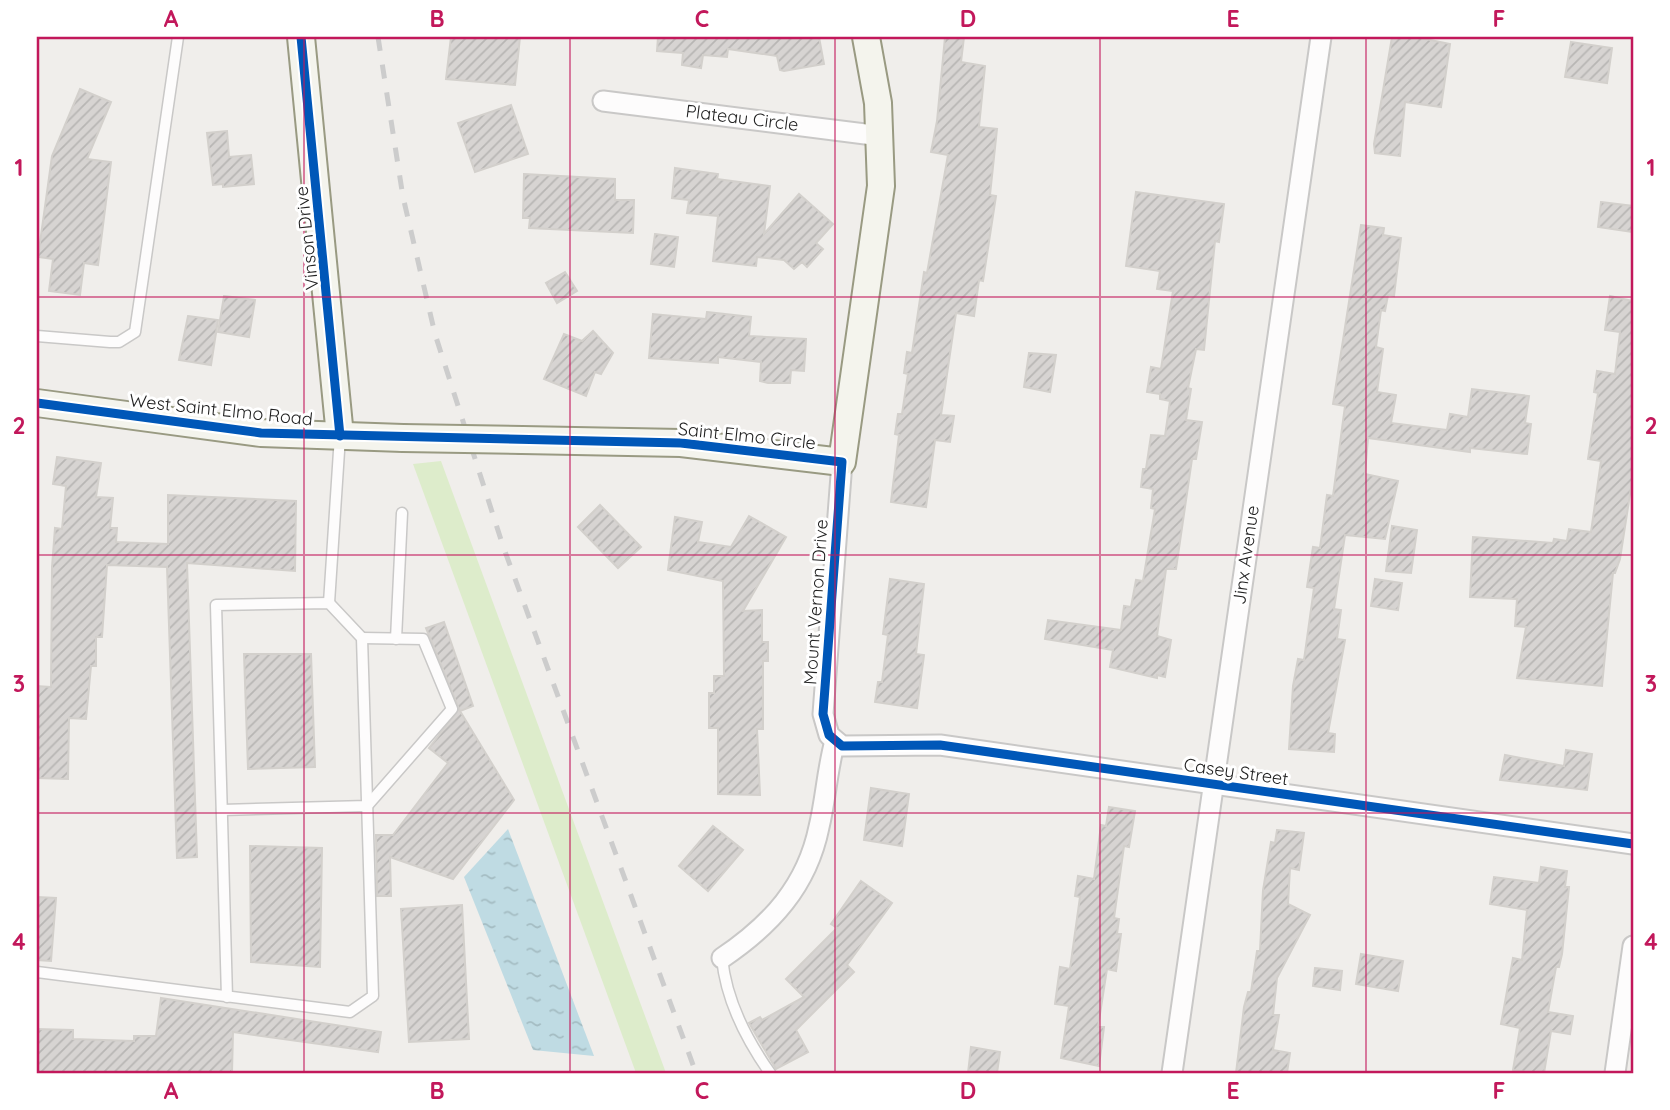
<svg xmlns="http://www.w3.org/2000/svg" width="1670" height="1110" viewBox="0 0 1670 1110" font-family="Quicksand,sans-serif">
<defs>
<pattern id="water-ripples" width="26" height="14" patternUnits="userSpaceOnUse" patternTransform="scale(1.75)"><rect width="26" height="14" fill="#bfdbe3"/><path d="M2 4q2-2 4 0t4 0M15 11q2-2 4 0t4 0" fill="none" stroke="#a4bcc2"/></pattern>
<pattern id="building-hatch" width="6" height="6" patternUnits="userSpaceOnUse" patternTransform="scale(1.75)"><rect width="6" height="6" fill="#d7d4d2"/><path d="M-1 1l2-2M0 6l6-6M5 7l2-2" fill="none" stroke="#b8b6b4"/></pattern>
</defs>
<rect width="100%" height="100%" fill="#f0eeeb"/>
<path fill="#ddeccb" d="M441,461L666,1073H636L413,464Z"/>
<path fill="url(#water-ripples)" d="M508,829L594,1056L533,1050L464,877Z"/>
<g fill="url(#building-hatch)" stroke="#d3d0cc" stroke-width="2">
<path d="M451,37H520L515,85L446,79Z"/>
<path d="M658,37H819L824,64L784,71L780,70L777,56L728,49L727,57L703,55L701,68L682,65L683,53L657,51Z"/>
<path d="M945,37H964L961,62L985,66L979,127L997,129L990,195L996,196L983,281L979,280L974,316L956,313L941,415L954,416L950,442L935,440L926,507L891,502L899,435L895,434L898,414H902L908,374L904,373L907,352L912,353L924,272L927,273L948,155L931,152L937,121Z"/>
<path d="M1392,37H1416L1450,44L1441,107L1405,102L1400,156L1375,153L1374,144Z"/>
<path d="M1571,42L1612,48L1607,83L1565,77Z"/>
<path d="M80,89L111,102L87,159L111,162L98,265L84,263L80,295L49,291L53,259L38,257L52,156Z"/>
<path d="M511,105L528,154L475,172L458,123Z"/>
<path d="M227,131L229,157L251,155L254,184L223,187V184L213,185L207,133Z"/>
<path d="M675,168L718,174L717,179L770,186L764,234L799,194L833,224L816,243L823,249L807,267L802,262L794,269L784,260L757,257L756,266L713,261L718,216L687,213L689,200L672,198Z"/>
<path d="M524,174L615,179V200H634L633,233L529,228L530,218H523Z"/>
<path d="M1136,192L1224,204L1219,242L1215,241L1204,350L1196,349L1188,388L1191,389L1186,420L1202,422L1196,459H1192L1176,569H1166L1157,636L1171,640L1165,677L1157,675V678L1110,667L1113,650L1045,639L1048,620L1121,630L1124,606L1131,607L1136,580L1143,581L1155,509L1151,508L1153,489L1141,487L1143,469H1146L1151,435L1165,436L1170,401L1160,399V394L1147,392L1151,367L1161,369L1173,291L1157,289L1160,271L1126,266Z"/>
<path d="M1601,202L1633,206V232L1598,227Z"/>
<path d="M1361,225L1384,228L1383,235L1401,238L1394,296L1388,295L1385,311L1381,310L1376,347L1383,349L1377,392L1396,395L1391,423L1447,430L1450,414L1468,417L1472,389L1529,396L1525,423L1531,424L1527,454L1470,448V452L1368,438L1365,474L1398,481L1385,539L1345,535L1334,609L1341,610L1337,639L1345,640L1328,733L1335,734L1334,752L1289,749L1293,686L1298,659L1304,660L1314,588L1307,587L1313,547L1320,548L1327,495L1333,496L1345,406L1333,404Z"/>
<path d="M655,234L678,237L674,267L651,264Z"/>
<path d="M565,272L577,291L557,303L546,283Z"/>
<path d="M224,296L255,300L249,337L218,332Z"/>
<path d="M1610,296L1633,301V475L1620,559L1615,573H1613L1602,686L1517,678L1526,627L1515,626L1517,599L1470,597L1473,537L1553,543L1554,539L1567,541L1569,529L1591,532L1601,461L1588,459L1598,393L1594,392L1597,371L1615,374L1620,332L1605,330Z"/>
<path d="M707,312L751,317L749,336L806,339L804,371L791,370L790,383H768L760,381L761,362L718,357V363L649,358L653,314L706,319Z"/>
<path d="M188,316L218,320L211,365L179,360Z"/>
<path d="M593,331L613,353L601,374L595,372L586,396L544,379L564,334L582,341Z"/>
<path d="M1029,353L1056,355L1050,392L1024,387Z"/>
<path d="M57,457L101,463L96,497L113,498L110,528H117L116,542L168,544V495L296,501L295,571L187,563L197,857L177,858L167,567L107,565L102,637H96V666H91L86,719L69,718L68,779L37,778V686L51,687L52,567L55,528L62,529L66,486L53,484Z"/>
<path d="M600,505L641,547L618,568L578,527Z"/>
<path d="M749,516L786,537L743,611L762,610V642H768V661H763V729H757L760,795L718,794V728H709V693H714V676H724L723,581L668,570L675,517L702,522L698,542L731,547Z"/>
<path d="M1392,526L1417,530L1411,573L1386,571Z"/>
<path d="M890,579L924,584L916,654L924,655L917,708L875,702L878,682H882L888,635L883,634Z"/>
<path d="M1375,579L1402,583L1398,610L1371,606Z"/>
<path d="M444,622L473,706L460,711L514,800L453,879L390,857L391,896H377L376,835H393L448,763L429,748L459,709L426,628Z"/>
<path d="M244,654H311L315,767L248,769Z"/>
<path d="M1566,750L1592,754L1587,790L1500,780L1505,755L1564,766Z"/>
<path d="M871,788L909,794L902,846L864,840Z"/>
<path d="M1109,807L1135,811L1129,847L1124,846L1114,918L1119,919L1117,934H1121L1116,971L1107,969L1098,1027H1104L1099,1066L1061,1058L1069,1006L1055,1004L1060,967L1070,969L1080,897L1075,896L1078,876L1094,879L1101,825L1106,826Z"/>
<path d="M713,826L743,850L708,891L679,866Z"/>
<path d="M1277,830L1304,833L1299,870L1290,868L1288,904L1310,915L1277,978L1273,1015H1279L1273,1050L1290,1053L1287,1073H1236L1244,1007L1248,992H1251L1257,951H1260L1263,890L1271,842L1275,843Z"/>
<path d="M250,846L322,848L320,967L251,962Z"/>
<path d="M1541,867L1567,871L1565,887H1569L1562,954L1559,967H1556L1548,1012L1573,1016L1570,1034L1551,1031L1544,1073H1532L1513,1070L1520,1028L1501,1024L1513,958L1522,960L1527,910L1490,904L1494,877L1539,883Z"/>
<path d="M861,881L892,903L847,965L854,972L796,1030L808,1052L776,1069L749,1023L760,1017L762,1020L804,997L786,979L837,928L831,924Z"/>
<path d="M37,897L56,898L51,961L37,960Z"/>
<path d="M462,905L469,1039L409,1042L401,909Z"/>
<path d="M1361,954L1403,961L1398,991L1356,984Z"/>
<path d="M1315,968L1342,971L1340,990L1313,986Z"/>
<path d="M161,998L381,1032L378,1052L233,1032L232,1073H37V1029L73,1030V1039L134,1041V1036H156Z"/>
<path d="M971,1047L1000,1052L997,1073H968Z"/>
</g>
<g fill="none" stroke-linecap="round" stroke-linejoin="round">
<defs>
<g id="lane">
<path d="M37,336L110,342H119L135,332L178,37"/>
<path d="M329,603L340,436"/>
<path d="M396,639L402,513"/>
<path d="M222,810L367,806L452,709L423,639L362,638"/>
<path d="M722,958C726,1000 746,1039 770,1073"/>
<path d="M37,972L350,1012L373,996L362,638L329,603L216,605L227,997"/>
</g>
<g id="street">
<path d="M603,101L881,136"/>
<path d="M842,462L823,714L829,735L842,746L940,745L1633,844"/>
<path d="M722,958C771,925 807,886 819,827C826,798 827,770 835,741"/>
<path d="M1172,1073L1321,37"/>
<path d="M1615,1073L1633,946"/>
</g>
<g id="secondary">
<path d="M301,37L340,436"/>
<path d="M37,403L261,433L403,438"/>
<path d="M522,440L681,443L842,462L881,186L878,103L866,37"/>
</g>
</defs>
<use href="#lane" stroke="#c9c8c7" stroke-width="13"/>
<use href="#street" stroke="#c9c8c7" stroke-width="23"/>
<use href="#secondary" stroke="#999a82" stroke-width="30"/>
<use href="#lane" stroke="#fdfcfc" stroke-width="10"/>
<use href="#street" stroke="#fdfcfc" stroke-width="19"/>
<use href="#secondary" stroke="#f4f4ed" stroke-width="26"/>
<path stroke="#ccc" stroke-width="5" stroke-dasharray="14 14" stroke-linecap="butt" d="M378,37L403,197L435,334L503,546L696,1073"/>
<defs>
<path id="secondary-bridge" d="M403,438L522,440"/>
</defs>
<use href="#secondary-bridge" stroke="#999a82" stroke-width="30" stroke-linecap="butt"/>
<use href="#secondary-bridge" stroke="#f4f4ed" stroke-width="26"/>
<defs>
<g id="cycleway">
<path d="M301,37L340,436"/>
<path d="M37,403L261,433L681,443L842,462L823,714L829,735L842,746L940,745L1633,844"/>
</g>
</defs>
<use href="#cycleway" stroke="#fff" stroke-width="13"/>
<use href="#cycleway" stroke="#0057b8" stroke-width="9"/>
</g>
<path fill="none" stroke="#c2185b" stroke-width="2" stroke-opacity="0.55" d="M304,37V1073M570,37V1073M835,37V1073M1100,37V1073M1366,37V1073M37,297H1633M37,555H1633M37,813H1633"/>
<g text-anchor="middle" stroke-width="6" stroke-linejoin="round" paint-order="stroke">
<g font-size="18" fill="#222" stroke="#fff">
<text transform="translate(742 118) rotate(7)" y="6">Plateau Circle</text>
<text transform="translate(307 238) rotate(-96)" y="6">Vinson Drive</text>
<text transform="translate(221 410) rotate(6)" y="6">West Saint Elmo Road</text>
<text transform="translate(747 436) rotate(6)" y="6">Saint Elmo Circle</text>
<text transform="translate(1246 555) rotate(-82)" y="6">Jinx Avenue</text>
<text transform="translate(816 602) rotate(-86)" y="6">Mount Vernon Drive</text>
<text transform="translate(1236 772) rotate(8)" y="6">Casey Street</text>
</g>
</g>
<rect width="1670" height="1110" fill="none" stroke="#ffffff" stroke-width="77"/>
<rect x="38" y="38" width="1594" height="1034" fill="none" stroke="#c2185b" stroke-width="2.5"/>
<g font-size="23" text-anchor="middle" font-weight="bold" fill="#c2185b">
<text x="171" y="27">A</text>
<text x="437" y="27">B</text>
<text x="702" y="27">C</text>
<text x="968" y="27">D</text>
<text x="1233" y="27">E</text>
<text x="1499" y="27">F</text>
<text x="19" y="176">1</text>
<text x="1651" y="176">1</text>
<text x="19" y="434">2</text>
<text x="1651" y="434">2</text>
<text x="19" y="692">3</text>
<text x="1651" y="692">3</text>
<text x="19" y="950">4</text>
<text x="1651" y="950">4</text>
<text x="171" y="1099">A</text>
<text x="437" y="1099">B</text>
<text x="702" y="1099">C</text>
<text x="968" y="1099">D</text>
<text x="1233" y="1099">E</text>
<text x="1499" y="1099">F</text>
</g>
</svg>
